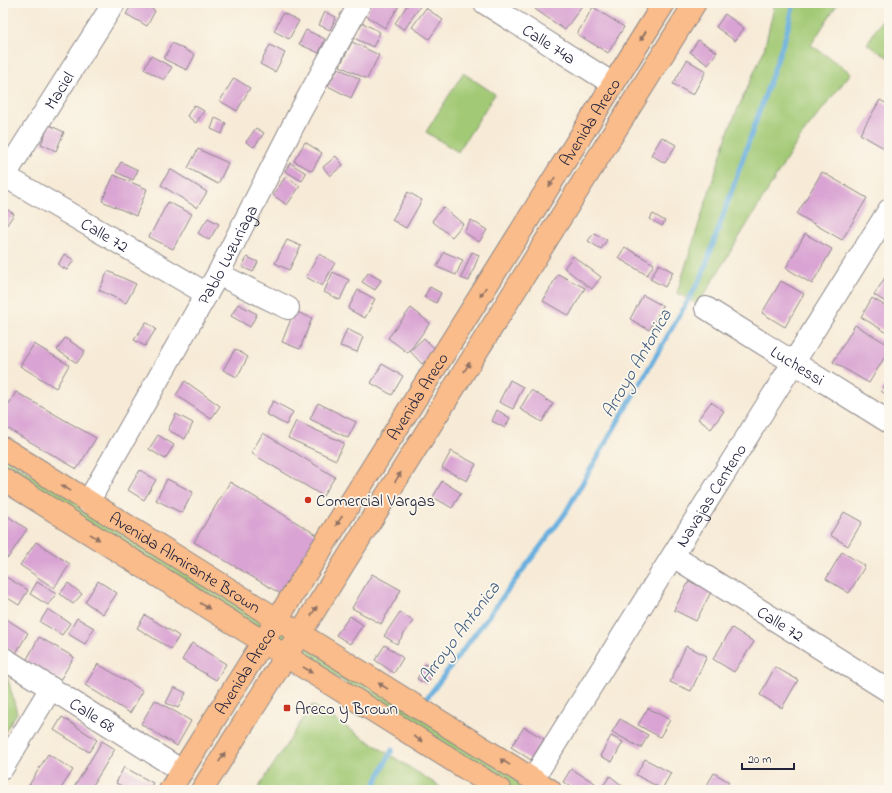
<svg xmlns="http://www.w3.org/2000/svg" width="892" height="793" viewBox="0 0 892 793" font-family="'Indie Flower',sans-serif">
<rect width="100%" height="100%" fill="#fbf7ec"/>
<filter id="ink" filterUnits="userSpaceOnUse"><feTurbulence type="fractalNoise" baseFrequency=".025" numOctaves="2"/><feDisplacementMap in="SourceGraphic" scale="8" xChannelSelector="R" yChannelSelector="G"/><feConvolveMatrix kernelMatrix="1 2 1 2 8 2 1 2 1" color-interpolation-filters="sRGB"/></filter>
<filter id="wash" filterUnits="userSpaceOnUse"><feTurbulence type="fractalNoise" baseFrequency=".012" numOctaves="4" result="noise"/><feDisplacementMap in="SourceGraphic" scale="16" xChannelSelector="R" yChannelSelector="G"/><feGaussianBlur stdDeviation="0.9" result="paint"/><feColorMatrix in="noise" values="0 0 0 0 0 0 0 0 0 0 0 0 0 0 0 0 0 1.4 0 .05"/><feComposite in="paint" operator="in"/></filter>
<g filter="url(#wash)">
<rect width="100%" height="100%" fill="#f7ebd7"/>
<g fill="#a2c974" stroke="#627658">
<path d="M775,3H838L811,45L851,73L799,139L698,305L677,293L729,129L764,50Z"/>
<path d="M889,8V58L867,44Z"/>
<path d="M463,73L495,94L458,152L426,132Z"/>
<path d="M3,456L537,790H517L3,469Z"/>
<path d="M3,670L6,672L17,713L3,735Z"/>
<path d="M312,705L445,790H257Z"/>
</g>
<g fill="none" stroke-linecap="round" stroke-linejoin="round">
<g stroke="#67afde" stroke-width="5">
<path d="M427,698L564,515L702,276L786,35L794,3"/>
<path d="M372,790L392,750"/>
</g>
</g>
<g id="blocks">
<g fill="#d9a3d3">
<path d="M133,3H142L155,11L147,26L126,14Z"/>
<path d="M372,3H401L385,28L365,15Z"/>
<path d="M409,3H418L421,5L404,30L395,23Z"/>
<path d="M540,3H581L583,4L565,30L535,9Z"/>
<path d="M593,7L624,27L608,53L577,34Z"/>
<path d="M426,8L443,20L429,39L412,27Z"/>
<path d="M325,12L336,17L330,30L319,25Z"/>
<path d="M283,13L299,21L289,39L274,31Z"/>
<path d="M725,14L744,28L735,41L716,27Z"/>
<path d="M361,22L380,32L373,47L354,38Z"/>
<path d="M306,30L325,39L319,53L299,44Z"/>
<path d="M698,40L717,52L708,65L690,52Z"/>
<path d="M352,42L379,55L367,79L340,66Z"/>
<path d="M172,43L195,55L187,70L164,59Z"/>
<path d="M270,45L285,53L275,72L260,64Z"/>
<path d="M151,56L172,67L164,80L144,69Z"/>
<path d="M687,60L706,71L693,95L673,84Z"/>
<path d="M338,68L360,79L351,98L328,86Z"/>
<path d="M234,78L250,88L237,111L220,101Z"/>
<path d="M880,100L889,105V151L860,134Z"/>
<path d="M194,105L204,111L196,123L187,116Z"/>
<path d="M215,118L226,123L222,134L211,129Z"/>
<path d="M49,125L64,132L56,151L41,144Z"/>
<path d="M256,128L264,133L254,147L246,142Z"/>
<path d="M662,137L676,145L665,163L651,155Z"/>
<path d="M305,142L322,153L312,171L294,161Z"/>
<path d="M198,149L228,163L218,184L188,168Z"/>
<path d="M336,156L343,165L330,176L323,167Z"/>
<path d="M121,162L138,170L133,180L116,172Z"/>
<path d="M290,163L306,173L302,181L285,171Z"/>
<path d="M170,169L207,192L197,208L161,185Z"/>
<path d="M822,172L867,198L842,240L797,214Z"/>
<path d="M114,175L147,189L136,216L102,201Z"/>
<path d="M286,176L300,186L287,205L273,195Z"/>
<path d="M408,192L422,200L406,228L392,220Z"/>
<path d="M168,202L192,214L173,249L149,237Z"/>
<path d="M3,207L14,214L6,226L3,223Z"/>
<path d="M443,207L463,224L452,237L432,221Z"/>
<path d="M653,214L665,221L662,226L650,219Z"/>
<path d="M208,218L219,224L209,240L198,233Z"/>
<path d="M471,220L487,230L479,242L464,232Z"/>
<path d="M594,233L607,240L601,249L588,241Z"/>
<path d="M805,234L832,249L812,284L786,268Z"/>
<path d="M287,240L301,246L289,270L275,263Z"/>
<path d="M625,247L654,264L647,275L618,258Z"/>
<path d="M444,252L463,260L456,275L437,267Z"/>
<path d="M472,252L479,255L469,281L461,278Z"/>
<path d="M64,254L74,260L67,270L58,265Z"/>
<path d="M319,254L335,263L322,286L306,277Z"/>
<path d="M573,256L601,277L592,289L564,268Z"/>
<path d="M247,257L258,262L253,272L242,267Z"/>
<path d="M659,264L673,272L665,287L650,279Z"/>
<path d="M108,271L136,284L126,303L99,290Z"/>
<path d="M333,272L349,280L340,300L324,292Z"/>
<path d="M368,273L381,280L375,290L362,282Z"/>
<path d="M888,273H889V304L874,295Z"/>
<path d="M558,274L585,288L569,316L543,301Z"/>
<path d="M781,281L804,294L785,327L762,313Z"/>
<path d="M430,287L441,293L436,303L424,297Z"/>
<path d="M358,290L375,299L365,318L348,309Z"/>
<path d="M643,295L663,306L649,330L630,319Z"/>
<path d="M872,298L889,308V334L861,317Z"/>
<path d="M238,304L257,314L250,327L231,316Z"/>
<path d="M411,308L430,323L408,353L388,338Z"/>
<path d="M294,311L312,318L300,349L282,342Z"/>
<path d="M146,322L156,329L145,346L134,340Z"/>
<path d="M855,325L889,345V350L869,383L833,362Z"/>
<path d="M347,329L363,337L357,352L340,346Z"/>
<path d="M65,338L85,351L77,363L57,350Z"/>
<path d="M424,338L436,350L422,364L410,351Z"/>
<path d="M34,344L69,365L56,388L20,366Z"/>
<path d="M235,349L248,357L237,377L223,370Z"/>
<path d="M382,364L403,376L392,395L371,383Z"/>
<path d="M889,379V396L881,391Z"/>
<path d="M510,380L523,387L513,409L499,402Z"/>
<path d="M185,381L220,406L211,419L176,395Z"/>
<path d="M531,390L553,404L542,422L520,409Z"/>
<path d="M16,392L96,438L77,469L3,426V414Z"/>
<path d="M273,401L293,412L286,425L266,414Z"/>
<path d="M711,402L724,411L711,429L698,419Z"/>
<path d="M318,403L356,422L348,438L310,419Z"/>
<path d="M497,410L510,418L505,428L492,421Z"/>
<path d="M176,414L193,423L185,439L168,430Z"/>
<path d="M296,421L344,443L336,460L288,438Z"/>
<path d="M263,433L335,477L323,496L251,453Z"/>
<path d="M158,435L174,445L165,459L149,449Z"/>
<path d="M451,451L476,464L467,481L442,468Z"/>
<path d="M140,470L156,480L144,500L128,490Z"/>
<path d="M167,479L193,492L182,513L156,500Z"/>
<path d="M442,481L461,493L452,508L433,497Z"/>
<path d="M230,482L317,535L281,594L194,542Z"/>
<path d="M844,512L862,522L848,546L830,535Z"/>
<path d="M3,513L27,529L8,558L3,555Z"/>
<path d="M36,542L70,564L54,588L20,565Z"/>
<path d="M842,552L865,566L849,593L826,579Z"/>
<path d="M372,574L401,590L381,624L352,608Z"/>
<path d="M6,577L28,590L19,605L3,595V582Z"/>
<path d="M98,581L117,593L103,614L85,602Z"/>
<path d="M689,581L711,592L696,621L674,610Z"/>
<path d="M37,582L56,594L48,605L30,594Z"/>
<path d="M68,583L82,594L73,604L60,594Z"/>
<path d="M48,609L70,623L62,635L40,622Z"/>
<path d="M400,612L413,621L397,644L384,636Z"/>
<path d="M145,615L179,636L171,649L137,628Z"/>
<path d="M350,616L363,625L350,644L336,635Z"/>
<path d="M3,617L28,633L16,653L3,645Z"/>
<path d="M77,618L94,628L85,644L68,634Z"/>
<path d="M732,628L754,642L734,672L713,659Z"/>
<path d="M39,637L74,657L60,680L26,661Z"/>
<path d="M192,643L226,664L216,680L182,660Z"/>
<path d="M385,645L403,658L394,673L375,660Z"/>
<path d="M686,646L707,656L691,691L670,682Z"/>
<path d="M98,664L143,691L130,713L85,685Z"/>
<path d="M425,664L435,670L427,684L417,679Z"/>
<path d="M775,667L798,680L782,708L760,695Z"/>
<path d="M174,687L186,693L178,708L166,703Z"/>
<path d="M155,700L191,721L177,746L141,724Z"/>
<path d="M648,708L670,720L660,737L638,725Z"/>
<path d="M62,717L97,740L89,752L54,730Z"/>
<path d="M620,719L648,735L641,748L612,732Z"/>
<path d="M524,727L544,739L531,760L511,747Z"/>
<path d="M611,736L623,742L612,762L600,756Z"/>
<path d="M102,741L115,749L90,790H75L73,789Z"/>
<path d="M48,754L73,770L60,790H26Z"/>
<path d="M645,759L671,773L662,789L636,775Z"/>
<path d="M124,767L153,783L149,790H129L116,783Z"/>
<path d="M571,769L595,783L591,790H577L563,782Z"/>
<path d="M714,773L729,782L724,790H704Z"/>
<path d="M610,776L624,787L622,790H600Z"/>
</g>
</g>
</g>
<g filter="url(#ink)">
<use href="#blocks" fill-opacity="0" stroke="#8c8689" stroke-width="1"/>
<g fill="none" stroke-linecap="round" stroke-linejoin="round">
<defs>
<g id="minor">
<path id="s1" d="M485,3L613,84"/>
<path id="s2" d="M3,175L207,294"/>
<path id="s3" d="M3,178L114,3"/>
<path d="M218,274L288,308"/>
<path id="s4" d="M706,308L889,422"/>
<path id="s5" d="M88,502L218,274L299,114L360,3"/>
<path id="s6" d="M673,556L889,691"/>
<path id="s7" d="M3,658L182,771"/>
<path d="M3,767L51,688"/>
<path id="s8" d="M533,779L889,210"/>
</g>
<g id="major">
<path id="s9" d="M3,448L550,790"/>
<path d="M3,479L500,790"/>
<path id="s10" d="M170,790L664,3"/>
<path d="M202,790L695,3"/>
</g>
</defs>
<use href="#minor" stroke="#8c8689" stroke-width="24"/>
<use href="#major" stroke="#8c8689" stroke-width="24"/>
<use href="#minor" stroke="#fff" stroke-width="22"/>
<use href="#major" stroke="#f9bc8a" stroke-width="22"/>
</g>
<defs><path id="oneway-solid" d="M-6-.8H1V-3.2L6.5 0L1 3.2V.8H-6Z"/></defs>
<g fill="#8e6f62">
<use href="#oneway-solid" transform="translate(643 36) rotate(122)"/>
<use href="#oneway-solid" transform="translate(552 182) rotate(122)"/>
<use href="#oneway-solid" transform="translate(483 292) rotate(122)"/>
<use href="#oneway-solid" transform="translate(467 367) rotate(-58)"/>
<use href="#oneway-solid" transform="translate(398 477) rotate(-58)"/>
<use href="#oneway-solid" transform="translate(66 488) rotate(-148)"/>
<use href="#oneway-solid" transform="translate(339 521) rotate(122)"/>
<use href="#oneway-solid" transform="translate(95 537) rotate(32)"/>
<use href="#oneway-solid" transform="translate(205 606) rotate(32)"/>
<use href="#oneway-solid" transform="translate(314 611) rotate(-58)"/>
<use href="#oneway-solid" transform="translate(308 670) rotate(32)"/>
<use href="#oneway-solid" transform="translate(383 686) rotate(-148)"/>
<use href="#oneway-solid" transform="translate(418 739) rotate(32)"/>
<use href="#oneway-solid" transform="translate(222 757) rotate(-58)"/>
<use href="#oneway-solid" transform="translate(505 762) rotate(-148)"/>
</g>
</g>
<g fill="#c8321e" stroke="#fbf7ec" stroke-width="1.5">
<circle cx="308" cy="500" r="4"/>
<rect x="283" y="704" width="8" height="8" rx="2"/>
</g>
<g text-anchor="middle" stroke-width="3.5" stroke-linejoin="round" paint-order="stroke">
<g font-size="17" fill="#22223b" stroke="#fbf7ec">
<text dy="6" stroke="none"><textPath href="#s1" startOffset="76">Calle 74a</textPath></text>
<text dy="6" stroke="none"><textPath href="#s3" startOffset="104">Maciel</textPath></text>
<text dy="6" stroke="none"><textPath href="#s10" startOffset="789">Avenida Areco</textPath></text>
<text dy="6" stroke="none"><textPath href="#s2" startOffset="118">Calle 72</textPath></text>
<text dy="6" stroke="none"><textPath href="#s5" startOffset="284">Pablo Luzuriaga</textPath></text>
<text dy="6" stroke="none"><textPath href="#s4" startOffset="108">Luchessi</textPath></text>
<text dy="6" stroke="none"><textPath href="#s10" startOffset="465">Avenida Areco</textPath></text>
<text dy="6" stroke="none"><textPath href="#s8" startOffset="335">Navajas Centeno</textPath></text>
<text dy="6" stroke="none"><textPath href="#s9" startOffset="215">Avenida Almirante Brown</textPath></text>
<text dy="6" stroke="none"><textPath href="#s6" startOffset="127">Calle 72</textPath></text>
<text dy="6" stroke="none"><textPath href="#s10" startOffset="141">Avenida Areco</textPath></text>
<text dy="6" stroke="none"><textPath href="#s7" startOffset="106">Calle 68</textPath></text>
</g>
<g font-size="17" fill="#22223b" stroke="#fbf7ec" text-anchor="start">
<text x="316" y="506">Comercial Vargas</text>
<text x="295" y="714">Areco y Brown</text>
</g>
<g font-size="18" font-style="italic" fill="#3e5a7c" stroke="#fbf7ec">
<text transform="translate(636 363) rotate(-60)" y="6">Arroyo Antonica</text>
<text transform="translate(459 632) rotate(-53)" y="6">Arroyo Antonica</text>
</g>
</g>
<rect width="892" height="793" fill="none" stroke="#fbf7ec" stroke-width="16"/>
<path d="M742 763v6h52v-6" fill="none" stroke="#22223b" stroke-width="2"/>
<text x="748" y="763" font-size="12" fill="#22223b" stroke="#fbf7ec" stroke-width="3" paint-order="stroke">20 m</text>
</svg>
